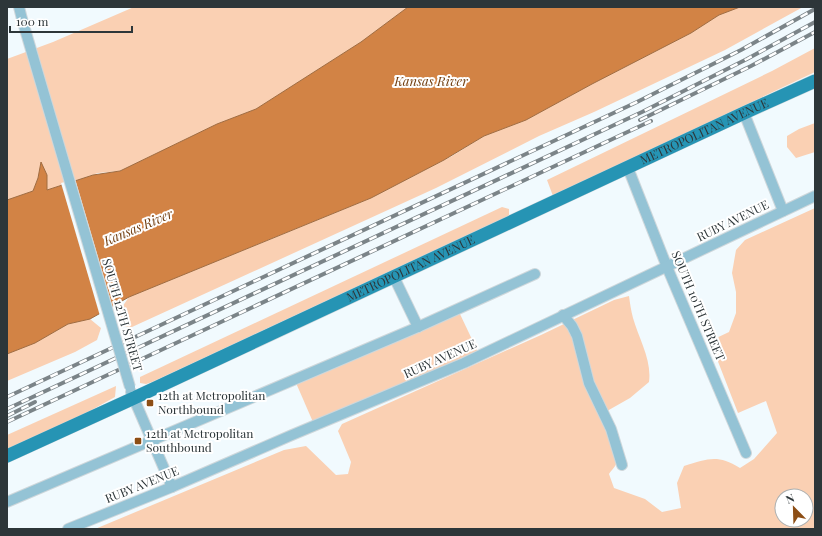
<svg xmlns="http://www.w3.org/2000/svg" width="822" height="536" viewBox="0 0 822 536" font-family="'Playfair Display',serif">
<rect width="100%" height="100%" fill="#f1fafe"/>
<g fill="#fad0b3" fill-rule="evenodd">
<path d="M134,7H408L361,42L256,109L217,124L120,171L98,173L47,190V175L41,163L38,178L33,191L7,200V59L53,42Z"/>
<path d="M740,7H803L725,50L594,112L539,136L436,188L132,327L122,326L120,310L129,297L369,199L452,156L484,136L526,120L592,84L691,33L719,15Z"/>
<path d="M815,48V72L553,196L547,180L772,71Z"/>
<path d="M815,123V152L796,158L787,147V136L799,129Z"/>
<path d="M502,207L509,209V216L152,382L146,384L140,383V377Z"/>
<path d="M815,208V529H95L284,450L306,446L336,475L348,474L351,462L338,431L342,424L541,335L614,300L629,296C630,303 631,311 633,318C639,339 652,360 649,382L630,398L600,415C605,423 619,455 616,464C615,467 611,471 609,474L614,488L645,499L662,512L681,508L677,483L684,466C708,459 717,454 740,468L754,459L777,433L766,401L738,413L710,341L729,332L736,313V292L732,273L736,250L745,240ZM782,496H806V520H782Z"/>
<path d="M459,312L478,352L313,422L296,383Z"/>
<path d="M90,319L101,328L97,340L75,352L7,381V354L35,343L68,324Z"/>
<path d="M116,386L115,397L88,412L7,449V435Z"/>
</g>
<path fill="#d28345" stroke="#a06c41" d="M408,7H740L719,15L691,33L592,84L526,120L484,136L444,160L371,198L129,297L90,319L68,324L35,343L7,354V200L33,191L38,178L41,162L47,175V190L93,175L120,171L217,124L256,109L361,42Z"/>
<path fill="#f1fafe" d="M75,179L113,308L100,316L61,183Z"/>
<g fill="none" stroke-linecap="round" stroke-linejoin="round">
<defs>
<g id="minor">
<path d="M19,7L22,19"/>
<path d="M744,113L783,211"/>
<path d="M628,168L667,267L746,453"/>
<path d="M394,277L418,327"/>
<path d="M563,315L572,326L577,336L589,383L611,429L622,465"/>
<path d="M131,392L172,487"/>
<path d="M7,502L418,327L535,274"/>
<path d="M68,529L172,487L292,435L464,363L815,196"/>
</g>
<g id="major">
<path id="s1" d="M7,456L134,398L744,113L815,81"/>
</g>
</defs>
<use href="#minor" stroke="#ced7db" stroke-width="12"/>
<use href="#major" stroke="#ced7db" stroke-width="14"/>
<use href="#minor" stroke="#94c3d5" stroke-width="10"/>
<use href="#major" stroke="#2694b4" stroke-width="13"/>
<defs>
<g id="rail">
<path d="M640,120L751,66L815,32"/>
<path d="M7,397L637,102L741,50L815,9"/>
<path d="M7,409L642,112L747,59L815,22"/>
<path d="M7,416L35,402"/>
<path d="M7,422L651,121"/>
</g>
</defs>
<use href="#rail" stroke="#7b8488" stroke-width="4"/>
<use href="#rail" stroke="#fff" stroke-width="2.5" stroke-dasharray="8" stroke-linecap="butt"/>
<defs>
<path id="minor-bridge" d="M22,19L130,387"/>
</defs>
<use href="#minor-bridge" stroke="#ced7db" stroke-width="12" stroke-linecap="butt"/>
<use href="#minor-bridge" stroke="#94c3d5" stroke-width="10"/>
</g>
<g fill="#8d4e15" stroke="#fff" stroke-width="1.5">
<rect x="146" y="399" width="8" height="8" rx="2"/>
<rect x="134" y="437" width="8" height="8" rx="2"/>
</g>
<g text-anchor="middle" stroke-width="4" stroke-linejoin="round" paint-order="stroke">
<g font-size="12" fill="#2d3639" stroke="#fff">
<text dy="4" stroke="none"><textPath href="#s1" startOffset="769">METROPOLITAN AVENUE</textPath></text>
<text transform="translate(733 221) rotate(-26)" y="4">RUBY AVENUE</text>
<text dy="4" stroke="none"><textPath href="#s1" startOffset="445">METROPOLITAN AVENUE</textPath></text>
<text transform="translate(698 306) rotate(67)" y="4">SOUTH 10TH STREET</text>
<text transform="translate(122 315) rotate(74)" y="4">SOUTH 12TH STREET</text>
<text transform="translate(440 359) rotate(-24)" y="4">RUBY AVENUE</text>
<text transform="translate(142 485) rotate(-22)" y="4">RUBY AVENUE</text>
</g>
<g font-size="12" fill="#2d3639" stroke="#fff" text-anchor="start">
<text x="158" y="400">12th at Metropolitan<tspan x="158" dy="14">Northbound</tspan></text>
<text x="146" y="438">12th at Metropolitan<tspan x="146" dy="14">Southbound</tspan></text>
</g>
<g font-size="13" font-style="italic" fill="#723e0f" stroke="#fff">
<text x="431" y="86">Kansas River</text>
<text transform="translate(138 227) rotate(-23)" y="5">Kansas River</text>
</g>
</g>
<rect width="822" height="536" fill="none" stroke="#2d3639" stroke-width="16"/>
<g transform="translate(794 508) rotate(337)"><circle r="19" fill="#ffffff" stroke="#abafb0"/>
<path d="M0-3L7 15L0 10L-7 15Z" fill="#8d4e15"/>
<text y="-6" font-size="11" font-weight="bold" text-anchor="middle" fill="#2d3639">N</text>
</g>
<path d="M10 26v6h122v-6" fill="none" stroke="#2d3639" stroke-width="2"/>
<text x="16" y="26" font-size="12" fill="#2d3639" stroke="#ffffff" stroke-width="3" paint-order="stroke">100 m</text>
</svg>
